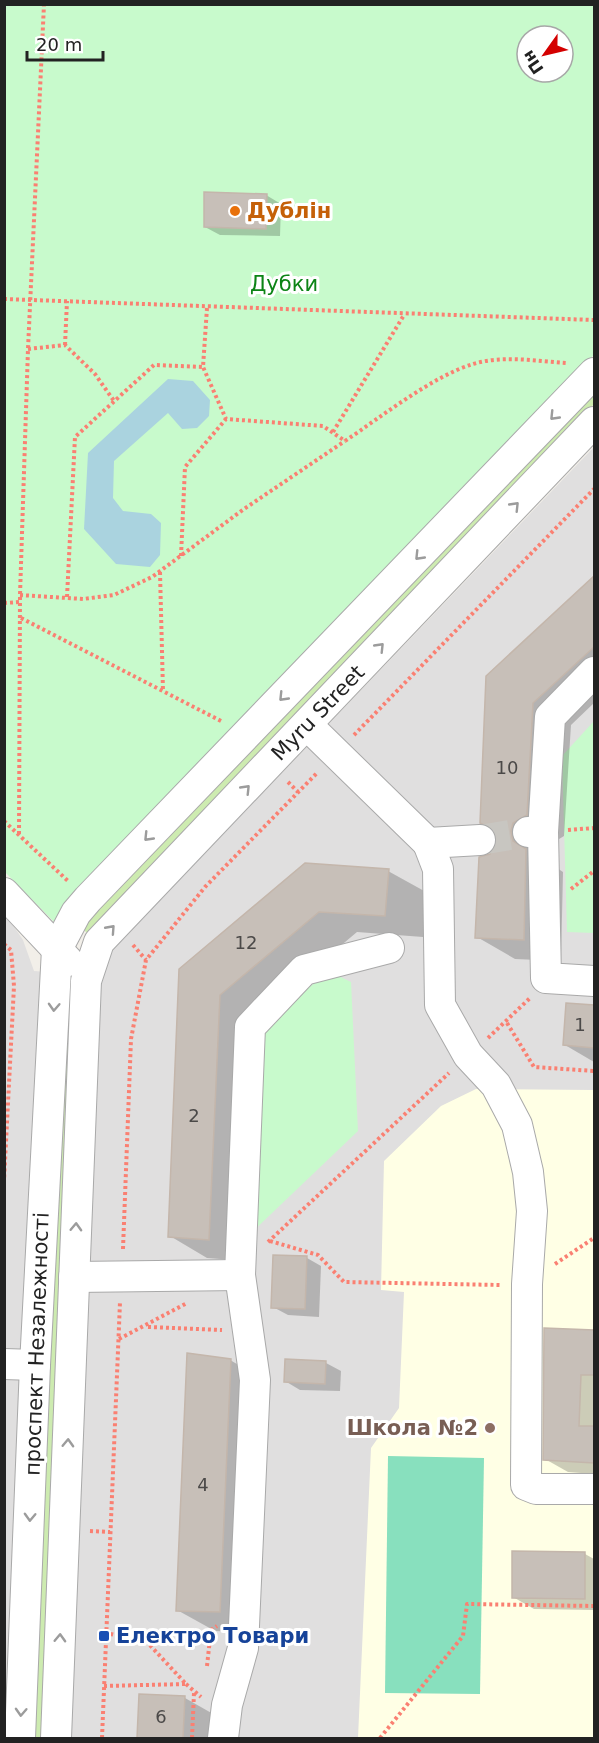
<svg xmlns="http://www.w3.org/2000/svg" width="599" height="1743" viewBox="0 0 599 1743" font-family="'DejaVu Sans',sans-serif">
<rect width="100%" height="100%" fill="#f2efe9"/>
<path fill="#e0dfdf" d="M594,447V1738H5L4,912L23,940L34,971L103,976L113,949Z"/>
<path fill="#ffffe5" d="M476,1089L594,1090V1738H358L371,1448L399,1408L404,1292L381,1290L384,1161L441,1106Z"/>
<g fill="#cdebb0">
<path d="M594,393V404L89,935L80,926Z"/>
<path d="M63,1030H74L46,1738H34Z"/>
</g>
<g fill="#c8facc" fill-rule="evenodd">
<path d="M4,5H594V354L569,392L57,925L5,872ZM527,36H563V72H527Z"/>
<path d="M594,721V933L567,932L562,756Z"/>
<path d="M330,972L351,982L358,1131L251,1233L240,1037Z"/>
</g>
<path fill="#88e0be" d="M388,1456L484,1458L480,1694L385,1693Z"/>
<path fill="#aad3df" d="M168,379L193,381L210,400L209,416L197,428L182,429L168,413L114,461L113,498L123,511L151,514L161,523L160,555L150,567L116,564L84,529L88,453Z"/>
<g fill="#0003">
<path d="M266,195L281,204L280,236L220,235L205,227Z"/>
<path d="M594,578V703L571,725L564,836L551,844V864L563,872L561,961L515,959L477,937L491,855L499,840L487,677Z"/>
<path d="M388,871L426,892L423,937L357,932L257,1016L247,1261L207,1258L170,1236L181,970Z"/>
<path d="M568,1005L594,1007V1062L565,1045Z"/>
<path d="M307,1258L321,1266L319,1317L288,1315L273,1307Z"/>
<path d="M546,1329L594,1331V1474L568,1472L545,1459Z"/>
<path d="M230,1360L268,1382L258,1633L215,1631L177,1610Z"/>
<path d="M326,1363L341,1371L340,1391L300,1390L285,1381Z"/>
<path d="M585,1554L594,1559V1610L534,1609L513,1597Z"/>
<path d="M140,1696L185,1698L222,1719V1738H139Z"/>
</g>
<g fill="#c7bfb8" stroke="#c4b6ab" stroke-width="1.5">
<path d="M204,192L267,194L266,229L204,227Z"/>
<path d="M594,576V647L533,703L527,815L513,823L511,831L513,841L526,849L524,940L475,938L479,857L490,854L497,840L494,830L480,823L486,676Z"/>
<path d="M305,863L389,869L385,916L319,912L220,995L209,1240L168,1237L179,969Z"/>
<path d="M566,1003L594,1005V1048L563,1045Z"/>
<path d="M273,1255L307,1256L305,1309L271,1308Z"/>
<path d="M544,1328L594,1330V1375H581L579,1426H594V1463L543,1460Z"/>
<path d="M187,1353L231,1359L220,1612L176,1611Z"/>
<path d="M285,1359L326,1361L325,1384L284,1382Z"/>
<path d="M512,1551L585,1552V1599L512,1598Z"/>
<path d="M139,1694L185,1696L183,1738H137Z"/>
</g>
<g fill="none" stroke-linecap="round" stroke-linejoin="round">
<path stroke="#c8c6c1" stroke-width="30" stroke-dasharray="30 15" stroke-linecap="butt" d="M480,840L528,832"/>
<defs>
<g id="minor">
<path d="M307,725L428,843L480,840"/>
<path d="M528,832H543L546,978L594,981"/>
<path d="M543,832L550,717L594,672"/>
<path d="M428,843L438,869L440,1005L468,1055L496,1085L517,1125L528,1172L532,1211L527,1284L526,1485L536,1489H594"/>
<path d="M4,893L68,961"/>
<path d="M74,1277L240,1275"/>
<path d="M4,1364L35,1365"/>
<path d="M20,1738L35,1365L57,949L76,913L88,899L594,373"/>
<path d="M56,1738L86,981L99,942L594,422"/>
<path d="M223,1738L227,1705L243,1648L255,1380L240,1275L250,1027L304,970L389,948"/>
</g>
</defs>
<use href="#minor" stroke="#a9a9a9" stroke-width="32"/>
<g stroke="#fa8072" stroke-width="4" stroke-dasharray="3 3" stroke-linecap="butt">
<path d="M4,299L594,320"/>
<path d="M207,308L203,367L226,419L323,426L345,441C381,417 433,376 473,364C502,355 536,361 566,363"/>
<path d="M65,345L67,301"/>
<path d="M28,349L65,345L95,374L114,401"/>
<path d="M333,432L404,315"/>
<path d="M181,556L185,467L226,419"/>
<path d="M160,572L163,691"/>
<path d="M20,595L83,599L114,595L152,577L244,509L345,441"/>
<path d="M67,597L75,437L154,365L203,367"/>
<path d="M4,603L20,602"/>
<path d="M21,618L221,721"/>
<path d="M354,735L594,489"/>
<path d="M288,782L298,792"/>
<path d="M4,821L68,881"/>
<path d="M568,830L594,828"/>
<path d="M19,834L20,595L28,349L44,4"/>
<path d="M571,889L594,871"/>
<path d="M4,944L11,950L14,986L4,1181"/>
<path d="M133,945L146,960"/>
<path d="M507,1023L534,1067L594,1071"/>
<path d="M488,1038L530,998"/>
<path d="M270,1241L318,1255L344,1282L500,1285"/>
<path d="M268,1242L449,1073"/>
<path d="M123,1249L131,1039L146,960L205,887L317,773"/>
<path d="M555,1264L594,1238"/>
<path d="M148,1327L222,1330"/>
<path d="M119,1339L187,1303"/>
<path d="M90,1531L110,1532"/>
<path d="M207,1666L211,1630L217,1626"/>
<path d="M186,1684L201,1697"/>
<path d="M104,1686L186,1684L147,1642L106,1633"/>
<path d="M102,1738L120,1302"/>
<path d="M192,1738L194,1693"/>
<path d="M380,1738L463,1636L467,1604L594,1606"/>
</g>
<use href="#minor" stroke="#fff" stroke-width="30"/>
</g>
<defs><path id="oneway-chevron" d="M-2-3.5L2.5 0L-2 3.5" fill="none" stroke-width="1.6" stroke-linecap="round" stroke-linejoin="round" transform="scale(1.5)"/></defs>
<g stroke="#9c9c9c">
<use href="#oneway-chevron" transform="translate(554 416) rotate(134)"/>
<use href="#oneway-chevron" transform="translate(515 506) rotate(-46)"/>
<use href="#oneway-chevron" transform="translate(419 556) rotate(134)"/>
<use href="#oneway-chevron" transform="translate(380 647) rotate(-46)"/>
<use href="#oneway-chevron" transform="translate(283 697) rotate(134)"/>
<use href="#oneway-chevron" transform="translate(246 789) rotate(-46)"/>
<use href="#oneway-chevron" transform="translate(148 837) rotate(134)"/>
<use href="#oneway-chevron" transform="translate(111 929) rotate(-48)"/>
<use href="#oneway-chevron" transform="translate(54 1007) rotate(93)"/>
<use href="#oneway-chevron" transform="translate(76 1227) rotate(-88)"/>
<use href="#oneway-chevron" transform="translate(68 1443) rotate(-88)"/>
<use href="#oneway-chevron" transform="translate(30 1517) rotate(92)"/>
<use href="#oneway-chevron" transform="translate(60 1638) rotate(-88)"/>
<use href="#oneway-chevron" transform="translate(21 1712) rotate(93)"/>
</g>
<circle fill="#e8710a" stroke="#fff" stroke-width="2" cx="235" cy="211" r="6"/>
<circle fill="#8d6e63" stroke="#fff" stroke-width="2" cx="490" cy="1428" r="6"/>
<rect fill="#1a4fb4" stroke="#fff" stroke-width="2" x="98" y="1630" width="12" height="12" rx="3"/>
<g text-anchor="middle" stroke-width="6" stroke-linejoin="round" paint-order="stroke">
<g font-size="18" fill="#4b4948">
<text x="507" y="774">10</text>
<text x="246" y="949">12</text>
<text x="580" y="1031">1</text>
<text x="194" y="1122">2</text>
<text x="203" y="1491">4</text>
<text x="161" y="1723">6</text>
</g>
<g font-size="21" font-weight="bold" fill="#c56008" stroke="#fff" text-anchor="start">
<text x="247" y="218">Дублін</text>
</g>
<g font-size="21" fill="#0c8416" stroke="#fff">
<text x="284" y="291">Дубки</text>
</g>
<g font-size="21" fill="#222" stroke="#fff">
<text transform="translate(318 713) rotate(-46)" y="7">Myru Street</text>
<text transform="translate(37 1344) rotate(-88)" y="7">проспект Незалежності</text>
</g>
<g font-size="21" font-weight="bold" fill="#785e54" stroke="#fff" text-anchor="end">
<text x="478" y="1435">Школа №2</text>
</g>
<g font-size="21" font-weight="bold" fill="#164399" stroke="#fff" text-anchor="start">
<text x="116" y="1643">Електро Товари</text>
</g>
</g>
<rect width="599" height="1743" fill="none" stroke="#222222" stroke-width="12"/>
<g transform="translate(545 54) rotate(236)"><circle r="28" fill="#ffffff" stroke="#a7a7a7" stroke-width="1.5"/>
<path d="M0-4.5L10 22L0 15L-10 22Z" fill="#d40000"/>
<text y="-9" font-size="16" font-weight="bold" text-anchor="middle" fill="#222222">Пн</text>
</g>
<path d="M27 51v9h76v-9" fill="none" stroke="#222222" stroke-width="3"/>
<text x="36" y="51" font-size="18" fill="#222222" stroke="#ffffff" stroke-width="4.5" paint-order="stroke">20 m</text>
</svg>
